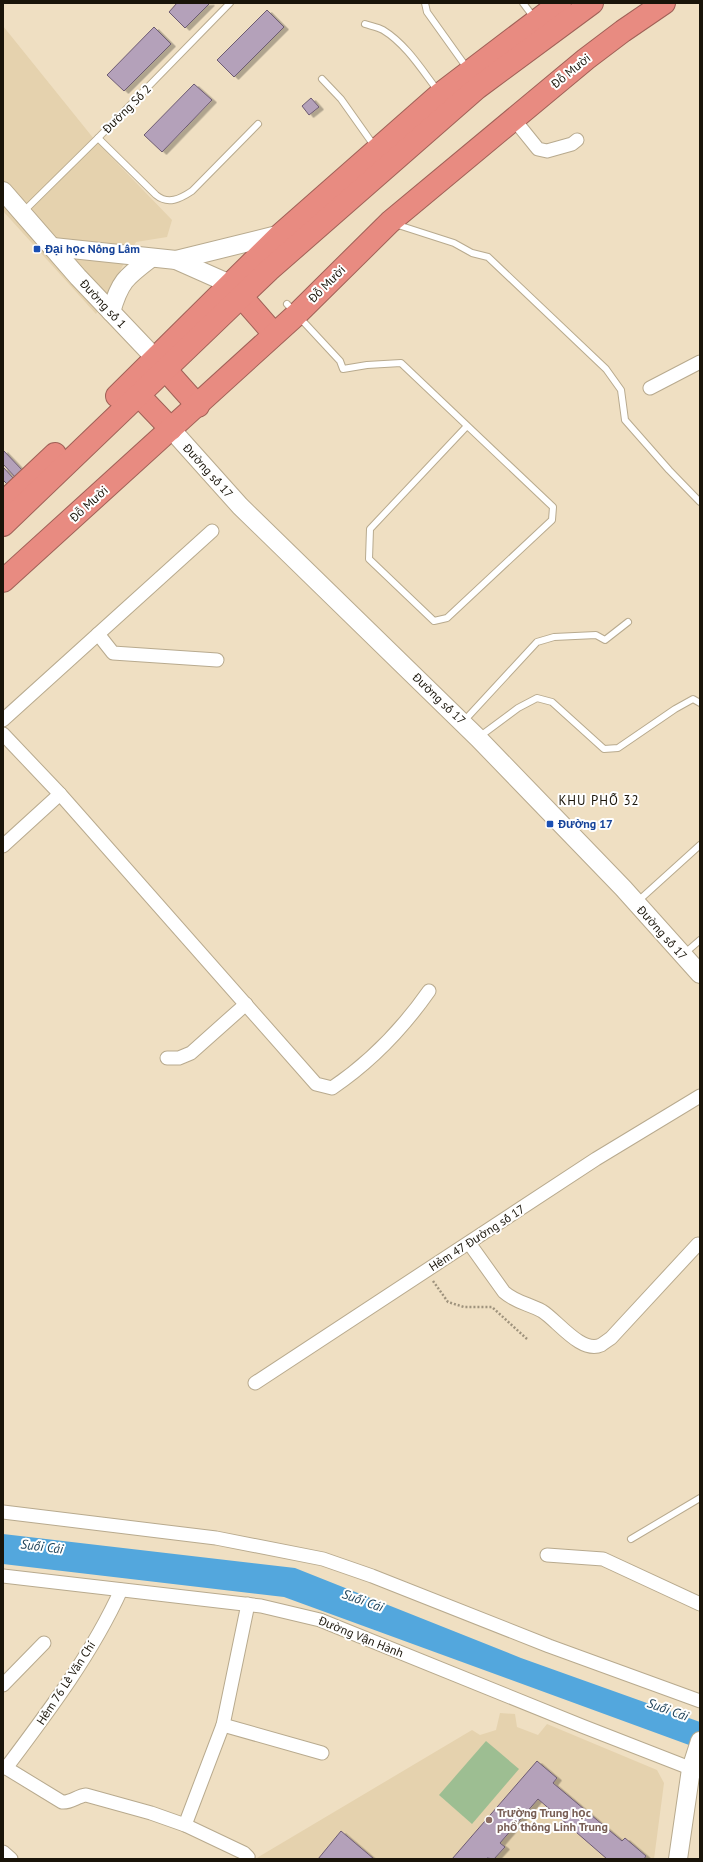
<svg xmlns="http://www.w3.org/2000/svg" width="703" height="1862" viewBox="0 0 703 1862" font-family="'PT Sans',sans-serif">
<defs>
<filter id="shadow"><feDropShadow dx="4.5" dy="2.5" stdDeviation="0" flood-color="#0004"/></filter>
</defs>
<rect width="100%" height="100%" fill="#efdfc2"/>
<g fill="#e5d2ae">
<path d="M3,26L94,139L172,220L167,237L136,242L96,314L3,211Z"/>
<path d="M500,1713L515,1714L517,1727L538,1735L547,1724L657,1770L664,1783L654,1859H255L472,1730L480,1735L496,1730Z"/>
</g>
<path fill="#9dbe92" d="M486,1741L519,1769L472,1824L439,1795Z"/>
<path fill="#53a7dd" d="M3,1534L295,1568L521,1658L700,1722V1749L284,1597L3,1564Z"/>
<g fill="#b4a1ba" stroke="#6d5b72" filter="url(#shadow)">
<path d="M177,3H210L185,28L169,12Z"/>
<path d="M267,10L284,27L234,77L217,60Z"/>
<path d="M154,27L171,44L124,91L107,75Z"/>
<path d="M194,84L212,100L162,152L144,135Z"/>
<path d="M311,98L319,107L309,115L302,106Z"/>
<path d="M3,450L24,472L17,479L3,464Z"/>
<path d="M3,467L14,479L7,484L3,480Z"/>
<path d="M537,1761L557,1778L553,1783L622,1841L625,1838L646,1856L644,1859H607L538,1799L500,1843L505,1847L494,1859L487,1858L486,1859H452Z"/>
<path d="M341,1831L374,1859H318Z"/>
</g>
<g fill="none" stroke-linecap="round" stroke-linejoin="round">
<defs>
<g id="lane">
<path d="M425,3L427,12L467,68"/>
<path d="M523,3L535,19"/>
<path d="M365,24C371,26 378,27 383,30C406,44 422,70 438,91"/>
<path d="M322,79L341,99L375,147"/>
<path d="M98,138L156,195C168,205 180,199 192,191L258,124"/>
<path d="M23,212L98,138L230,3"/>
<path d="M395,224L454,243L472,253L488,257L606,369L621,390L625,420L669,470L700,502"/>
<path d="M287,304L340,361L343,369L367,365L401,363L553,507L552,520L447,618L434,621L369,559L370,529L467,426"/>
<path d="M464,721L537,642L554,637L596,635L605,640L628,622"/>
<path d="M479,737L518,708L537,698L552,702L604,749L618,748L675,709L693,699L700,703"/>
<path d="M637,902L700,845"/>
<path d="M685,953L700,940"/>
<path d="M631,1539L700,1498"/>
</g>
<g id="street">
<path d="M513,118L538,149L547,151L572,144L577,140"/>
<path d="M650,388L700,362"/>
<path d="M98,634L113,653L217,660"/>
<path d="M3,720L212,531"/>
<path d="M3,734L60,794L316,1084L332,1088C369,1063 403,1028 429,991"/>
<path d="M3,846L60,794"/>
<path d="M167,1058H179L191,1053L246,1004"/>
<path d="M469,1243L504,1292C515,1302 529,1304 542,1311C557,1320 581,1354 601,1345C604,1343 608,1340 611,1338L698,1244"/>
<path d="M255,1383L596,1159L700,1096"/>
<path d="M3,1512L216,1538L323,1559L372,1576L549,1646L700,1701"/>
<path d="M547,1555L603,1559L700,1604"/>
<path d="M3,1576L261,1606L320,1620L582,1726L700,1772"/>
<path d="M3,1685L44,1643"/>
<path d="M223,1725L322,1753"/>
<path d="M3,1766L62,1802C71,1803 77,1796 86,1795L151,1813L185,1825L244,1853L248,1857L247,1859"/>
<path d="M6,1768C48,1712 92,1654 121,1590"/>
<path d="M185,1825L223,1725L248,1604"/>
<path d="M3,1852L11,1859"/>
</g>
<g id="secondary">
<path d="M3,191L78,277L155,358"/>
<path d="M53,247L176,260L230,284"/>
<path d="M176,260L281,234"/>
<path d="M111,312C120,281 126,277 151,258"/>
<path d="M171,429L240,506L478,738L623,888L700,974"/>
<path d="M678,1859L691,1769L700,1741"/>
</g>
<g id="highway">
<path d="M233,287L274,334"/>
<path d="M156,359L198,406"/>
<path d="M129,385L171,429"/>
<path d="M117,396L281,234L440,94L560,3"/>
<path d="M3,503L55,454"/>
<path d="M3,525L269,270L477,88L592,3"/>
<path d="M3,581L296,315L390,222L586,59L623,31L664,3"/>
</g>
</defs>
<use href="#lane" stroke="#b8aa8e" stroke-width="8"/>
<use href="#street" stroke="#b8aa8e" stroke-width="15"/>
<use href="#secondary" stroke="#b8aa8e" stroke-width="20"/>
<use href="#highway" stroke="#a06157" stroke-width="24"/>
<path stroke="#9f937d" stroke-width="2.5" stroke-dasharray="2 2" stroke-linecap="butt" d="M433,1281L448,1302L464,1307H492L527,1339"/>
<use href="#lane" stroke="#fff" stroke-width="6"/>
<use href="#street" stroke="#fff" stroke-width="13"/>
<use href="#secondary" stroke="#fff" stroke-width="18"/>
<use href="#highway" stroke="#e88b81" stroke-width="22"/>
</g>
<g fill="#1a4fb4" stroke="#fff" stroke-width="1.5">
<rect x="33" y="245" width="8" height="8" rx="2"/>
<rect x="546" y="820" width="8" height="8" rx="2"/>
</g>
<circle fill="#8d6e63" stroke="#fff" stroke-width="1.5" cx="489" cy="1820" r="4"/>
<g text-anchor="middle" stroke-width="4" stroke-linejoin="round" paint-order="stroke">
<g font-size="12" fill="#191409" stroke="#fff">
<text transform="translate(571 71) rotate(-39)" y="4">Đỗ Mười</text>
<text transform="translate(127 109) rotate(-45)" y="4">Đường Số 2</text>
<text transform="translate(327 284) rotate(-45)" y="4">Đỗ Mười</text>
<text transform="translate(103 304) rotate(47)" y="4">Đường số 1</text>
<text transform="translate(208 471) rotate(48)" y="4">Đường số 17</text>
<text transform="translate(89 504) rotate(-42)" y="4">Đỗ Mười</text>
<text transform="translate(439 699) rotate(44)" y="4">Đường số 17</text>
<text transform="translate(662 933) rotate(48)" y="4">Đường số 17</text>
<text transform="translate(477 1238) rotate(-33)" y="4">Hẻm 47 Đường số 17</text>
<text transform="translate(361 1637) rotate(22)" y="4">Đường Vận Hành</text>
<text transform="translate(66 1683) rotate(-57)" y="4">Hẻm 76 Lê Văn Chí</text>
</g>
<g font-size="12" font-weight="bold" fill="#164399" stroke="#fff" text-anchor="start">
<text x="45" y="253">Đại học Nông Lâm</text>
<text x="558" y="828">Đường 17</text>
</g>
<g font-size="12" font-weight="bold" fill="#785e54" stroke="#fff" text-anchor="start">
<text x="497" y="1817">Trường Trung học<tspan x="497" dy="14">phổ thông Linh Trung</tspan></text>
</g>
<g font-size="13" letter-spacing="1" fill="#191409" stroke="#fff">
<text x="599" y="805">KHU PHỐ 32</text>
</g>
<g font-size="13" font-style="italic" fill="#1c4057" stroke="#fff">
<text transform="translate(42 1546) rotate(7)" y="5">Suối Cái</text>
<text transform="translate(363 1600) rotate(20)" y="5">Suối Cái</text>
<text transform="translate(668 1709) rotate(20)" y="5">Suối Cái</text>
</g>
</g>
<rect width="703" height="1862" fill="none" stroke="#191409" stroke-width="8"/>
</svg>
